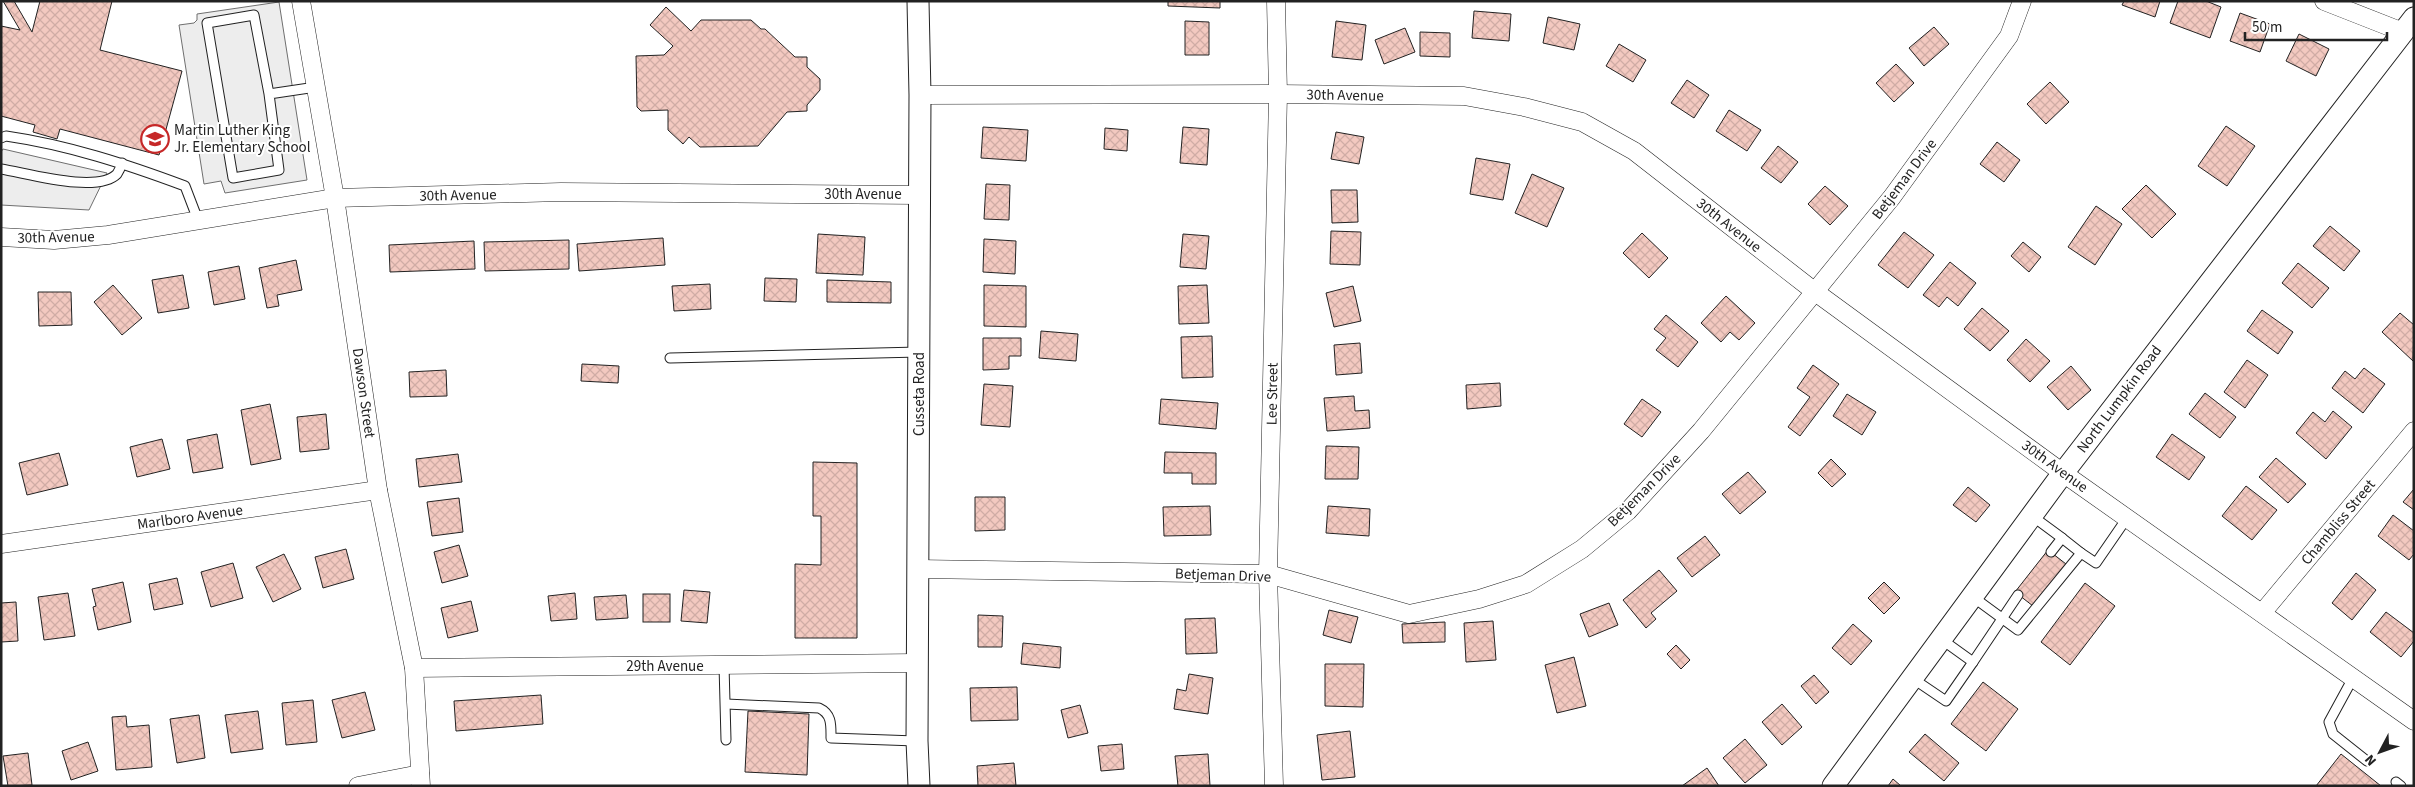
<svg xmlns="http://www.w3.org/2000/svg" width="2415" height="787" viewBox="0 0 2415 787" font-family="'Source Sans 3',sans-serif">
<defs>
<pattern id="building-cross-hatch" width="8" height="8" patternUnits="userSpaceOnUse" patternTransform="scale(1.25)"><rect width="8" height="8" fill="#f3c9c0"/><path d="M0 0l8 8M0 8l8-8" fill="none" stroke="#d0aca5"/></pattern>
</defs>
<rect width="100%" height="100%" fill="#fff"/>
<g fill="#ededed" stroke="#6f6f6f">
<path d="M279,2L307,180L225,193L221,181L204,184L179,25L194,23L197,20V14Z"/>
<path d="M3,149L107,173L89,210L1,205V152Z"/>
</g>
<g fill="url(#building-cross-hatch)" stroke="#222">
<path d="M3,1H14L32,32L40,1H112L100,50L182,71L159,155L60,129L57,139L33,132L35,125L1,116V26L20,30Z"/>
<path d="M1168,1H1220V8L1168,6Z"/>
<path d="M2124,1H2160L2155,17L2122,5Z"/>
<path d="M2178,1H2206L2221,7L2210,38L2170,23Z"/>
<path d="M666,7L691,31L701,20H751L761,29H765L795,57H807V67L820,79V90L807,105V111L787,112L758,146L700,147L689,137L683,144L668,130V110L641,111L637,107L636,56L664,55L673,46L650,25Z"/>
<path d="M1474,11L1511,14L1509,41L1472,38Z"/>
<path d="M2240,13L2270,24L2260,52L2230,41Z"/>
<path d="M1548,17L1580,24L1574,50L1543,43Z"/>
<path d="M1185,21L1209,22V55H1185Z"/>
<path d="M1336,21L1366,25L1362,60L1332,57Z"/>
<path d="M1934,27L1949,44L1924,66L1909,48Z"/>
<path d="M1405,28L1415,52L1384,64L1375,40Z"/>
<path d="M1420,32L1450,33V57L1420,56Z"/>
<path d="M2299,34L2329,49L2316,76L2286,61Z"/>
<path d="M1619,44L1646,60L1633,82L1606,66Z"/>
<path d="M1896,64L1914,83L1894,102L1876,83Z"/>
<path d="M1687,80L1709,95L1694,118L1671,103Z"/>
<path d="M2050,82L2069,102L2046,124L2027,104Z"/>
<path d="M1729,110L1761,130L1747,151L1716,131Z"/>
<path d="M2226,126L2255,146L2227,186L2198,166Z"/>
<path d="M983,127L1028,130L1026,161L981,158Z"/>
<path d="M1183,127L1209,129L1207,165L1180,163Z"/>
<path d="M1105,128L1128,130L1127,151L1104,149Z"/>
<path d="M1336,132L1364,137L1359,164L1331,159Z"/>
<path d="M1997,142L2020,160L2004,182L1980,164Z"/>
<path d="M1778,146L1798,162L1781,183L1761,168Z"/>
<path d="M1476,158L1510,164L1503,200L1470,194Z"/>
<path d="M1532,174L1564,188L1547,227L1515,213Z"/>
<path d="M986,184L1010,185L1009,220L984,219Z"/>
<path d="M2146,185L2176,214L2152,238L2122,209Z"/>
<path d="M1825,186L1848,206L1830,225L1808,204Z"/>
<path d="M1331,190H1357L1358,222L1332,223Z"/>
<path d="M2096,206L2122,224L2095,265L2068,247Z"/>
<path d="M2330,226L2360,251L2344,271L2313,246Z"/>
<path d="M1331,231L1361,232L1360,265L1330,264Z"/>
<path d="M1904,232L1934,255L1908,288L1878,265Z"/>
<path d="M1642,233L1668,258L1649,278L1623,253Z"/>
<path d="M818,234L865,237L863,275L816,273Z"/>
<path d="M1183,234L1209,236L1206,269L1180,267Z"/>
<path d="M663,238L665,265L579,271L577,244Z"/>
<path d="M984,239L1016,241L1015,274L983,272Z"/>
<path d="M569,240V269L485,271L484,242Z"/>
<path d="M474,241L475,269L390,272L389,245Z"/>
<path d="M2023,242L2041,257L2029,272L2011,256Z"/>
<path d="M296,260L302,290L277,295L279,306L267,308L259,268Z"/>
<path d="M1950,262L1976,283L1958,306L1947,297L1939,307L1923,295Z"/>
<path d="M2298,263L2329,288L2312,308L2282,283Z"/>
<path d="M239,266L245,299L214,305L208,272Z"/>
<path d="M183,275L189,308L158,313L152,280Z"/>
<path d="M765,278L797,279L796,302L764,301Z"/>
<path d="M827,280L891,282V303L827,302Z"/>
<path d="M710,284L711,309L674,311L672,286Z"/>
<path d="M113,285L142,318L122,335L94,302Z"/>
<path d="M984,285L1026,286V327L984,326Z"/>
<path d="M1207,285L1209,323L1179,324L1178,286Z"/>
<path d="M1353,286L1361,321L1334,327L1326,293Z"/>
<path d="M38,292H71L72,325L39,326Z"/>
<path d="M1726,296L1755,323L1739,340L1730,332L1721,342L1701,323Z"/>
<path d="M1982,308L2009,331L1990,351L1964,329Z"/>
<path d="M2262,310L2293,332L2278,354L2247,331Z"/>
<path d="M2400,313L2414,325L2413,361L2382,332Z"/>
<path d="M1666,315L1698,342L1678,367L1656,350L1666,338L1654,329Z"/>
<path d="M1041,331L1078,334L1076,361L1039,358Z"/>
<path d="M1212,336L1213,377L1182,378L1181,337Z"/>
<path d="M983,338H1021V356H1009V369L983,370Z"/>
<path d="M2026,339L2050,361L2030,382L2007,360Z"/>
<path d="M1360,343L1362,373L1336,375L1334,345Z"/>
<path d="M2247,360L2268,375L2245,408L2224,392Z"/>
<path d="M582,364L619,366L618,383L581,381Z"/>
<path d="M1813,365L1839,384L1800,436L1788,427L1810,397L1797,388Z"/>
<path d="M2071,366L2091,390L2068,410L2047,387Z"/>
<path d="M2364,368L2385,384L2363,413L2332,388L2345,371L2355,379Z"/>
<path d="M446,370L447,396L410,397L409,372Z"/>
<path d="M1500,383L1501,406L1467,409L1466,385Z"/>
<path d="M984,384L1013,386L1010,427L981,425Z"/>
<path d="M2205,393L2236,417L2220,438L2189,414Z"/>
<path d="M1847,394L1876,412L1862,435L1833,416Z"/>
<path d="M1354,396L1355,411L1369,410L1370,428L1327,431L1324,398Z"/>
<path d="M1161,399L1218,403L1216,429L1159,424Z"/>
<path d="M1642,399L1661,412L1642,437L1624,424Z"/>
<path d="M270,404L281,459L251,465L241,410Z"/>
<path d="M2333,411L2352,427L2326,459L2296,433L2313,412L2325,422Z"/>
<path d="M326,414L329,449L300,452L297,417Z"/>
<path d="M217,434L223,468L193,473L187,440Z"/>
<path d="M2172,434L2205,457L2189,480L2156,457Z"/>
<path d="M162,439L170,469L137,477L130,447Z"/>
<path d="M1326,446L1359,447L1358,479H1325Z"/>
<path d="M1165,452L1216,453V484H1192V473H1164Z"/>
<path d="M59,453L68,485L27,495L19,463Z"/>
<path d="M458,454L462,482L419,487L416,459Z"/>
<path d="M2276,458L2306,484L2288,503L2259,477Z"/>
<path d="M1831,459L1846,474L1832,487L1818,473Z"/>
<path d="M813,462L857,463V638H795V564L821,565V516H813Z"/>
<path d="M1748,472L1766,492L1740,514L1722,494Z"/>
<path d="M2246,486L2277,510L2252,540L2222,516Z"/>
<path d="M1968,487L1990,505L1976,522L1953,505Z"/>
<path d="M2414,489V510L2403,502Z"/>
<path d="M975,497H1005V530L975,531Z"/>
<path d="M459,498L463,532L432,536L427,502Z"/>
<path d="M1210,506L1211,535L1164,536L1163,507Z"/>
<path d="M1328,506L1370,509L1369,536L1326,533Z"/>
<path d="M2393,515L2414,531V554L2409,560L2378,536Z"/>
<path d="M1705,536L1720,555L1692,577L1677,558Z"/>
<path d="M459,545L468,576L442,583L434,552Z"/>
<path d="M346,549L354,579L323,588L315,557Z"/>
<path d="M2048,550L2066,564L2033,606L2015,592Z"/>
<path d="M284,554L301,589L273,602L256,567Z"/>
<path d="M233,563L243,598L211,607L201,572Z"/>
<path d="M1659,570L1677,591L1651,613L1656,619L1646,628L1623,600Z"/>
<path d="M2356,573L2376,590L2352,620L2332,603Z"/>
<path d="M177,578L183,604L154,610L149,584Z"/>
<path d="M123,582L131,622L98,630L93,607L96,606L92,589Z"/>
<path d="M1884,582L1900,598L1884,614L1868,598Z"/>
<path d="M2085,583L2115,606L2070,665L2041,642Z"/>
<path d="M684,590L710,592L707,623L681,621Z"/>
<path d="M68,593L75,636L44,640L38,597Z"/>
<path d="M575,593L577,619L551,621L548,596Z"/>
<rect x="643" y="594" width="27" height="28"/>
<path d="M626,595L628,618L596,620L594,597Z"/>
<path d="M471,601L478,631L448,638L441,608Z"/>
<path d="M16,602L18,641L1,642V603Z"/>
<path d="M1609,603L1618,625L1589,637L1580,614Z"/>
<path d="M1329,610L1358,617L1351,643L1323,635Z"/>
<path d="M2386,612L2414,633V641L2401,657L2370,632Z"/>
<path d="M978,615L1003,616L1002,647H978Z"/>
<path d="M1215,618L1217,653L1186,654L1185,619Z"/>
<path d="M1493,621L1496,660L1466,662L1464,623Z"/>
<path d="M1445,622V642L1403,643L1402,624Z"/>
<path d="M1853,624L1872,641L1851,665L1832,648Z"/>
<path d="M1023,643L1061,647L1060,668L1021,664Z"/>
<path d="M1676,645L1690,660L1681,669L1667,654Z"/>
<path d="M1574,657L1586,706L1557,713L1545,665Z"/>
<path d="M1325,664H1364L1363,707L1325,706Z"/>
<path d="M1189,674L1213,678L1208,714L1174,709L1177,689L1186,691Z"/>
<path d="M1814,675L1829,692L1816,704L1801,686Z"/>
<path d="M1983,682L2018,709L1986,751L1951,724Z"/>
<path d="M1017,687L1018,720L971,721L970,688Z"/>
<path d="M365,692L375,730L342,738L332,700Z"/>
<path d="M541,695L543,724L456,731L454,701Z"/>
<path d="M313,700L317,742L286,745L282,703Z"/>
<path d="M1782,704L1802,727L1782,745L1762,722Z"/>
<path d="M1080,705L1088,733L1068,738L1061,710Z"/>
<path d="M258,711L263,749L231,753L225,715Z"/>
<path d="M748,711L809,714L807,775L745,772Z"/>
<path d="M199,715L205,758L177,763L170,719Z"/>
<path d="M126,716L127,727L149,725L152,767L116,770L112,717Z"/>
<path d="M1350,731L1355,777L1322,780L1317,735Z"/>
<path d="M1925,734L1959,763L1944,781L1909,752Z"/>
<path d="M1745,739L1767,765L1745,783L1723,758Z"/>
<path d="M88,742L98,771L71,780L62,751Z"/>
<path d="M1122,744L1124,769L1101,771L1098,746Z"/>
<path d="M28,753L32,785L8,786L3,756Z"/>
<path d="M1208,754L1210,786H1178L1175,756Z"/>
<path d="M2341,754L2381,786H2316Z"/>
<path d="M1014,763L1016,786H978L977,766Z"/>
<path d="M1707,768L1719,786H1682Z"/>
<path d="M1893,779L1901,786H1888Z"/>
</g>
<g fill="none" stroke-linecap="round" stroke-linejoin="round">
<defs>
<g id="service">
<path d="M269,94L279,170L233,178L207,23L254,15L269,94L316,87"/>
<path d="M1,138L6,136C68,145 126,164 185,186L198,220"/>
<path d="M1,169C27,173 97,194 117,174C119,171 121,166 122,163"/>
<path d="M670,358L919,352"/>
<path d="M2032,516L2062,538"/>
<path d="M2051,552L2062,538L2081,553"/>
<path d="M1973,597L2018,630L2081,553L2096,563L2127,518"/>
<path d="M1941,639L1973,662L2018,595"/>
<path d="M724,665L726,740"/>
<path d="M1912,678L1946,701L1973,662"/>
<path d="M2353,678L2329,722L2333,734L2367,761"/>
<path d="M726,704L819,708C832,714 831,725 831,738L916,741"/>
<path d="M2396,782L2401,786"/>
</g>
<g id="minor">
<path d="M301,1L335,198L378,490L414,668L421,786"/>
<path d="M2324,1L2403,32"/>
<path d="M920,95L1278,94L1464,96L1524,107L1582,122L1634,151L1814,291L2063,473L2414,721"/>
<path d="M1,237L54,240L108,235L335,198L561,192L918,195"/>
<path d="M1,544L378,490"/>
<path d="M918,569L1268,574L1409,614L1479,599L1526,584L1582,549L1628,511L1701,431L1892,197L2009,36L2022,1"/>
<path d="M2262,613L2414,431"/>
<path d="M414,668L917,663"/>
<path d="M358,786L420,774"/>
<path d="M1274,786L1268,574L1278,94L1276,1"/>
</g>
<g id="tertiary">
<path d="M918,1L920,95L917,741L919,786"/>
<path d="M1833,786L2063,473L2414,18"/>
</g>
</defs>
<use href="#service" stroke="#222" stroke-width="11"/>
<use href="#minor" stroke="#222" stroke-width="19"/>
<use href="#tertiary" stroke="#222" stroke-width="23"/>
<use href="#service" stroke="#fff" stroke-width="9"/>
<use href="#minor" stroke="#fff" stroke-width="18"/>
<use href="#tertiary" stroke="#fff" stroke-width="21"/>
</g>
<defs>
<symbol id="school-ring" viewBox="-11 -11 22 22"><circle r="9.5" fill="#fff" stroke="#c62828" stroke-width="1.5"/><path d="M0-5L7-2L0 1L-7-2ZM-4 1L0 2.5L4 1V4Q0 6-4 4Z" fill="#c62828"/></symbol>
</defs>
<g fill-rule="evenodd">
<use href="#school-ring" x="139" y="123" width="32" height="32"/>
</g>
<g text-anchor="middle" stroke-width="4" stroke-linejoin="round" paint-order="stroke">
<g font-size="15" fill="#222" stroke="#fff">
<text transform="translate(1345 95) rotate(1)" y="5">30th Avenue</text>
<text transform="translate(1904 179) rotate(-53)" y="5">Betjeman Drive</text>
<text x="863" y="199">30th Avenue</text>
<text transform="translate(458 195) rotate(-1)" y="5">30th Avenue</text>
<text transform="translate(1729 225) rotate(38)" y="5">30th Avenue</text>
<text transform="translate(56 237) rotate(-1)" y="5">30th Avenue</text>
<text transform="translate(364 393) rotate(82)" y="5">Dawson Street</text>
<text transform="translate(919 394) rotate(-90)" y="5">Cusseta Road</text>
<text transform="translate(1272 394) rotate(-89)" y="5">Lee Street</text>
<text transform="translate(2119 399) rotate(-53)" y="5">North Lumpkin Road</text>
<text transform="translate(2055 466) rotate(36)" y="5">30th Avenue</text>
<text transform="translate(1644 490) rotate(-45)" y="5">Betjeman Drive</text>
<text transform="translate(190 517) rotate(-8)" y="5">Marlboro Avenue</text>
<text transform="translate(2338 522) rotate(-50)" y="5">Chambliss Street</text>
<text transform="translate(1223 575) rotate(2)" y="5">Betjeman Drive</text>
<text x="665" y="671">29th Avenue</text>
</g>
<g font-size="15" fill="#222" stroke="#fff" text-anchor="start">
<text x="174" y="135">Martin Luther King<tspan x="174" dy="17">Jr. Elementary School</tspan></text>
</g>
</g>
<rect width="2415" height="787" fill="none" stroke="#222222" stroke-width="5"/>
<g transform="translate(2380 752) rotate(229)" stroke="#ffffff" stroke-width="4" paint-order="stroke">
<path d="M0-4L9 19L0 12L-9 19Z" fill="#222222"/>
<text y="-8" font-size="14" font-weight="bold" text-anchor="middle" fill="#222222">N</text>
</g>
<path d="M2245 32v8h142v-8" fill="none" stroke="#222222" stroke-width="2.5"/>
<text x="2252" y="32" font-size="15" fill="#222222" stroke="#ffffff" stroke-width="4" paint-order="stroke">50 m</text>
</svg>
